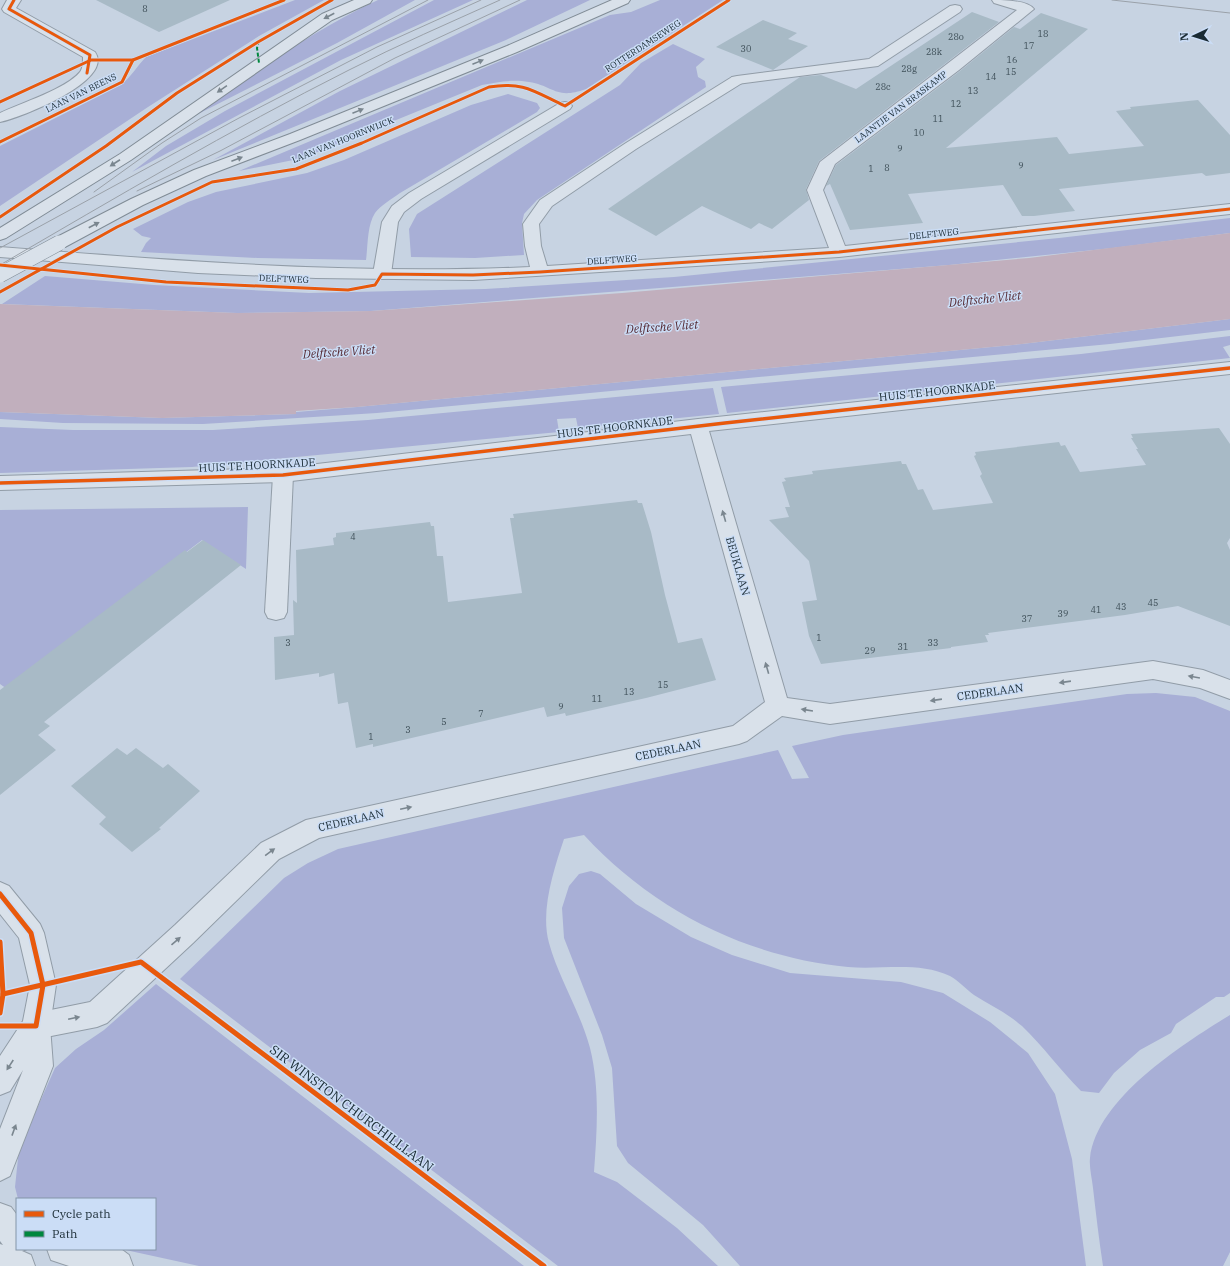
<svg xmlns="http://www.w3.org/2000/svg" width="1230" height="1266" viewBox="0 0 1230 1266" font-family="'IBM Plex Serif',serif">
<rect width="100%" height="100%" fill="#c7d3e2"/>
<g fill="#a8afd6">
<path d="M295,0H324L259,36L148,107L0,206V146L121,85C131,77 137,66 146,57Z"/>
<path d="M378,0H415L337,43L200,113L202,108C259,70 315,29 378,0Z"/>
<path d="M434,0H473L341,60L132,172L166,146L225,111Z"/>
<path d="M527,0H590L506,40L213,160L340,91Z"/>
<path d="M660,0H723L586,89C556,100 554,86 529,82C512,79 499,82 482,85L303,158L239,171L610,15L631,12Z"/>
<path d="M673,44L705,59L696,67L698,77L705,81L706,87L537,200L524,214L522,223L524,255L475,258L411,257L409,229L417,214L620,85L641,63Z"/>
<path d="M508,94L537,103L540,108L537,112L400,193C392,199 381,205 375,213C367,225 368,246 366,260L258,258L141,252L146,243L151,238L142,236L133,229L188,202L216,192L307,173L344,160L471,105Z"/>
<path d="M1230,218V233L1113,248L949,265L371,311L237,313L2,304L45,276L154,285L309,293L485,289L674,277L1059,238Z"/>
<path d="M1230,319V330L1110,344L377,413L203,424L63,423L0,419V412L162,418L296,414V412L357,407L1022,344Z"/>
<path d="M1230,336V345L1223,347L1230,358L727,413L721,387L1081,354Z"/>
<path d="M713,388L719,414L578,428L576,418L557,419L559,432L192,467L0,473V427L73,430H213L368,420Z"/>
<path d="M248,507L246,569L202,540L7,689L0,684V510Z"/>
<path d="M1156,693L1195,697L1230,711V993L1224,997H1216L1176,1024L1171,1033L1140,1050L1114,1073L1099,1093L1081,1091C1060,1070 1043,1046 1022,1026C1007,1013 990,1005 974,995C966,989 959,981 950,976C918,961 882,970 848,967C746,957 653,910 584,835L564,839C554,869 540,911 549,943C559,979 580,1011 590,1048C600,1088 597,1131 594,1172L617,1182L677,1228L718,1266H558L180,979L284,878L308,863L338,849L778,750L792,779L809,778L792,746L843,735L1127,694Z"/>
<path d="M591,871L600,874L636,904L691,937L732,955L790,973L901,982L943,993L990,1022L1028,1053L1055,1094L1072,1159L1086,1266H740L703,1225L628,1163L617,1146L612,1068L602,1035L564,938L562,908L569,886L579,874Z"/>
<path d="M156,984L524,1266H199L121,1249H155V1199H18L15,1187L19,1149L55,1068L76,1049L104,1030Z"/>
<path d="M1230,1015V1252L1223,1266H1103C1099,1240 1096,1214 1093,1188C1092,1178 1089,1167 1090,1158C1097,1098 1183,1044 1230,1015Z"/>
</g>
<path fill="#c1afbd" d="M1230,233V319L1022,344L357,407L296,411V414L162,418L0,412V304L237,313L371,311L622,293L1029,258Z"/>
<g fill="#a8bac6">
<path d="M96,0H230L159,32Z"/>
<path d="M972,12L999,22L819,161L806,189L809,200L772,229L759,223L751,229L702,206L656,236L608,209L800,77L821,75L856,89Z"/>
<path d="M1041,13L1088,29L946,148L1057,137L1069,154L1144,146L1116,111L1131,109L1130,107L1198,100L1230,135V173L1206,176L1202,173L1059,189L1075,211L1034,216H1022L1003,185L908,194L923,223L850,230L830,184L826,186L836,165L960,71L1014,27L1020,29Z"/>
<path d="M763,20L797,33L788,39L808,46L773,70L716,47Z"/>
<path d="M1219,428L1230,444V538L1227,543L1230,550V626L1178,606L1125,615L988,633L989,635H985L988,642L951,647V648L821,664L809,636L802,602L817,600L809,561L769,520L789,517L785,507H790L782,482L786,481L784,478L813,474L812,471L901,461L902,464H906L918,490L923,489L933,510L993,503L980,476L982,474L974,456L976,455L975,452L1059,442L1061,446L1065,445L1080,472L1146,465L1136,449H1138L1131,438H1133L1131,434Z"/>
<path d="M637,500L638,503H642L651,532L665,595L678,643L702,638L716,680L646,698L566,716L565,713L547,717L544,707L373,747V744L356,748L348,702L338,704L334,673L319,677V673L275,680L274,637L294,635L293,600L297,603L296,550L334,545L333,538L336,537V533L430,522L431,526H434L437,556H443L448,602L522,593L510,518H514L513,514Z"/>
<path d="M203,540L241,565L44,722L50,726L38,735L56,750L0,795V690L185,550L187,552Z"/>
<path d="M117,748L127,755L136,748L163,768L168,764L200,791L159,828L161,829L132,852L99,824L106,817L71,786Z"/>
</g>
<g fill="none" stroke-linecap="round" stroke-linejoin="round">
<defs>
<g id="service">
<path d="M955,5L960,6L962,9L960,12L878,66L737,84L732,83L730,80L732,77L737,76L869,59L950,6Z"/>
<path d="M565,102L570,103L572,106L570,109L421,199L404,212L398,222L391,274L388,278L382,279L376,278L373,274L382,222L392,206L409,193L560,103Z"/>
<path d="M283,468L290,470L293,475L287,612L284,618L276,620L268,618L265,612L273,475L276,470Z"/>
</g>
<g id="minor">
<path d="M992,0C1003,0 1027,0 1034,9L959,70L835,164L823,190L845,246L1230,204V214L839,257L473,280L316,278L198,273L0,257V247C176,261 353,275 530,267L525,246L523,224L540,200L626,143L732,77H742L744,80L742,83L636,149L552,206L539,224L541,246L547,266L829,248L807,190L820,162L1017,10L994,3Z"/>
<path d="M1230,362V374L709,431L787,698L830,704L1153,661L1203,670L1230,680V699L1200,688L1153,679L830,724L782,716L747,741L739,744L319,838L279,859L193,943L107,1023L97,1027L36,1039L26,1036L22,1026L26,1016L36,1013L90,1002L175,925L261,843L306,820L733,726L765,702L691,434L283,482L0,490V476L283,468L698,419Z"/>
</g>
<g id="tertiary">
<path d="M7,0H21L16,8L95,52C115,81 20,118 0,122V113C21,103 66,89 80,72C83,68 83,62 83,57L4,12L2,9Z"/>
<path d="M0,882L9,886L40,924L44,933L56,985L50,1026L53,1066L10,1176L0,1181V1129L23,1070L10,1091L0,1095V1056L23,1021L30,985L19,938L0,914Z"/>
<path d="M0,1203L11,1207L17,1215V1249H27L22,1251L31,1255L35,1266H0V1244L3,1245L0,1241Z"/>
<path d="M47,1249H121L129,1255L133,1266H69L51,1260Z"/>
</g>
<g id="secondary">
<path d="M354,0H372L370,3L332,20L131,160L6,238L0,240V228L120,154L322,14Z"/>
<path d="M612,0H630L628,3L517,52L300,140L206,176L143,205L65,247L59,248L53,247L51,243L53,239L131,199L194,170L290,134L507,46Z"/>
</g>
</defs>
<use href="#service" stroke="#919ca7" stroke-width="2"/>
<use href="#minor" stroke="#919ca7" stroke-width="2"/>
<use href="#tertiary" stroke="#919ca7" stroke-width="2"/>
<use href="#secondary" stroke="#818c96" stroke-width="2"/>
<use href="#service" fill="#d9e1ea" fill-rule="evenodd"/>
<use href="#minor" fill="#d9e1ea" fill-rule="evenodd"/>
<use href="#tertiary" fill="#d9e1ea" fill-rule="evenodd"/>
<use href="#secondary" fill="#d9e1ea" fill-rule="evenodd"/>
<g stroke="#9aa1a9" stroke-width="1">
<path d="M1112,0L1230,13"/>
<path d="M137,191L220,151L395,58L520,0"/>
<path d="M94,192L162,143L201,118L428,0"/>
<path d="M0,248L239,118L377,47L481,0"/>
<path d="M0,265C115,198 230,130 349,70C398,45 449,23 500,0"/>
</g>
<defs>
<path id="secondary-bridge" d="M0,275L59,243"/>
</defs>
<use href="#secondary-bridge" stroke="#818c96" stroke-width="16" stroke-linecap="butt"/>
<use href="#secondary-bridge" stroke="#d9e1ea" stroke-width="15"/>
<path stroke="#00873e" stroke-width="2" stroke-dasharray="4 2" stroke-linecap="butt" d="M259,41L257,48L259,63"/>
<defs>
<g id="cycleway-far2">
<path d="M14,0L9,9L90,55L87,73"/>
<path d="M0,102L91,60H133L284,0"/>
<path d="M0,142L122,82L133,60"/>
<path d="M0,217L106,146L177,93L258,42L332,0"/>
<path d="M0,265L166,282L348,290L375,285L382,274L473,275L540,272L839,252L1230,209"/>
<path d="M0,292L117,227L212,182L296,169L362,143L489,87C523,81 535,92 565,106L729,0"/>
</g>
<path id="cycleway-far1" d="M0,483L283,475L725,423L1230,368"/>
<g id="cycleway">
<path d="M0,894L31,933L43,985L36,1026H0"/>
<path d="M0,942L3,994L0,1013"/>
<path d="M3,994L141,962L544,1266"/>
</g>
</defs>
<use href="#cycleway-far2" stroke="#cbddf6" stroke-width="4.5"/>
<use href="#cycleway-far1" stroke="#cbddf6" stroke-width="6"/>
<use href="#cycleway" stroke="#cbddf6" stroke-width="8"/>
<use href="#cycleway-far2" stroke="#e8590c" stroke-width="3"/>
<use href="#cycleway-far1" stroke="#e8590c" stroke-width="3.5"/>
<use href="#cycleway" stroke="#e8590c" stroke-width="5"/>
</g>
<defs><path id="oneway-solid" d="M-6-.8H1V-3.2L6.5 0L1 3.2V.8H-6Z"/></defs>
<g fill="#7a868f">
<use href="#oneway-solid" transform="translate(329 16) rotate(152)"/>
<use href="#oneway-solid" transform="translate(478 62) rotate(-22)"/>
<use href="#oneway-solid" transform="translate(222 89) rotate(145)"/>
<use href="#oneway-solid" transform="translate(358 111) rotate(-22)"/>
<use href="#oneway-solid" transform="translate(237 159) rotate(-21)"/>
<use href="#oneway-solid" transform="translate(115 163) rotate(147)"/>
<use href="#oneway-solid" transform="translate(94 225) rotate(-28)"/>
<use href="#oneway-solid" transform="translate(724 516) rotate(-106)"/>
<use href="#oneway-solid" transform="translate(767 668) rotate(-106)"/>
<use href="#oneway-solid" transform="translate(1194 677) rotate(-170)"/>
<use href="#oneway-solid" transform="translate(1065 682) rotate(172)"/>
<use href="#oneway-solid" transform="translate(936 700) rotate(172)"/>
<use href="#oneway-solid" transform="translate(807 710) rotate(-171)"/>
<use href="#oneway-solid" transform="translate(406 808) rotate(-12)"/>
<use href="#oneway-solid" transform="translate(270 852) rotate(-36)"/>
<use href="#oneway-solid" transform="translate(176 941) rotate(-41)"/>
<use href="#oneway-solid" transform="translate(74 1018) rotate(-12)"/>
<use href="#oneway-solid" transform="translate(10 1065) rotate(123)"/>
<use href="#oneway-solid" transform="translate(14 1130) rotate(-70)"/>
</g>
<g text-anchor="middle" stroke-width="3" stroke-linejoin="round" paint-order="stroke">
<g font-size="9" fill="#3e4f58">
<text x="145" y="12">8</text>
<text x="1043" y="37">18</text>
<text x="956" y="40">28o</text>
<text x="1029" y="49">17</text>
<text x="746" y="52">30</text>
<text x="934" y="55">28k</text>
<text x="1012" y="63">16</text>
<text x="909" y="72">28g</text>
<text x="1011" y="75">15</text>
<text x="991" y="80">14</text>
<text x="883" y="90">28c</text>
<text x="973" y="94">13</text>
<text x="956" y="107">12</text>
<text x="938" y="122">11</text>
<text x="919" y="136">10</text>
<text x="900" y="152">9</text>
<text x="1021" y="169">9</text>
<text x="887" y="171">8</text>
<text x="871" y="172">1</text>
<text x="353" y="540">4</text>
<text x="1153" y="606">45</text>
<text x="1121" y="610">43</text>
<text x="1096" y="613">41</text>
<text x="1063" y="617">39</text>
<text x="1027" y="622">37</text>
<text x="819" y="641">1</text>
<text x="288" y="646">3</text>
<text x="933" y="646">33</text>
<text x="903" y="650">31</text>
<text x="870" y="654">29</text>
<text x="663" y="688">15</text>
<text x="629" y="695">13</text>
<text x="597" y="702">11</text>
<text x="561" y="710">9</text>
<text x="481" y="717">7</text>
<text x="444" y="725">5</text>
<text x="408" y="733">3</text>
<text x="371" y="740">1</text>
</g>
<g font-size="9" fill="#1a2b34" stroke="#cbddf6">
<text transform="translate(643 46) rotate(-33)" y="3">ROTTERDAMSEWEG</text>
<text transform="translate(81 93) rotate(-26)" y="3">LAAN VAN BEENS</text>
<text transform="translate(901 107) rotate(-37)" y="3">LAANTJE VAN BRASKAMP</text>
<text transform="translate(343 140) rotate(-22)" y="3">LAAN VAN HOORNWIJCK</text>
<text transform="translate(934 234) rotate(-6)" y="3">DELFTWEG</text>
<text transform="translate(612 260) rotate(-4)" y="3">DELFTWEG</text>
<text transform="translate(284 279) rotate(2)" y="3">DELFTWEG</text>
</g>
<g font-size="11" fill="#1a2b34" stroke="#cbddf6">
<text transform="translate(937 391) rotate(-6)" y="4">HUIS TE HOORNKADE</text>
<text transform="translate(615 427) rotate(-7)" y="4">HUIS TE HOORNKADE</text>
<text transform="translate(257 465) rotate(-3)" y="4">HUIS TE HOORNKADE</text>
<text transform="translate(738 566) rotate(74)" y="4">BEUKLAAN</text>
<text transform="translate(990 692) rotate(-8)" y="4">CEDERLAAN</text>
<text transform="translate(668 750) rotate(-12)" y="4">CEDERLAAN</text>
<text transform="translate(351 820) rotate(-13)" y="4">CEDERLAAN</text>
</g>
<g font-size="12" font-style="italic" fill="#552932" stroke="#cbddf6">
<text transform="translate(985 299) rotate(-6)" y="4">Delftsche Vliet</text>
<text transform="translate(662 327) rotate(-4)" y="4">Delftsche Vliet</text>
<text transform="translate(339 352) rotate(-4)" y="4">Delftsche Vliet</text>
</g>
<g font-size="13" fill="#1a2b34" stroke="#cbddf6">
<text transform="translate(352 1108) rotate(37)" y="5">SIR WINSTON CHURCHILLLAAN</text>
</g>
</g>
<rect x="16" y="1198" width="140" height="52" fill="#cbddf6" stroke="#8496a8"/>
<rect x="24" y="1211" width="20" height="6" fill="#e8590c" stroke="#8496a8"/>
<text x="52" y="1218" font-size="12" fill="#1a2b34">Cycle path</text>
<rect x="24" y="1231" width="20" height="6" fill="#00873e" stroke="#8496a8"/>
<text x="52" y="1238" font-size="12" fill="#1a2b34">Path</text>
<g transform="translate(1194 36) rotate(266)" stroke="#cbddf6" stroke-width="3" paint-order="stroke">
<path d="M0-3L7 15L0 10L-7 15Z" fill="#1a2b34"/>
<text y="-6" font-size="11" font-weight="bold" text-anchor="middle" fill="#1a2b34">N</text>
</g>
</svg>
